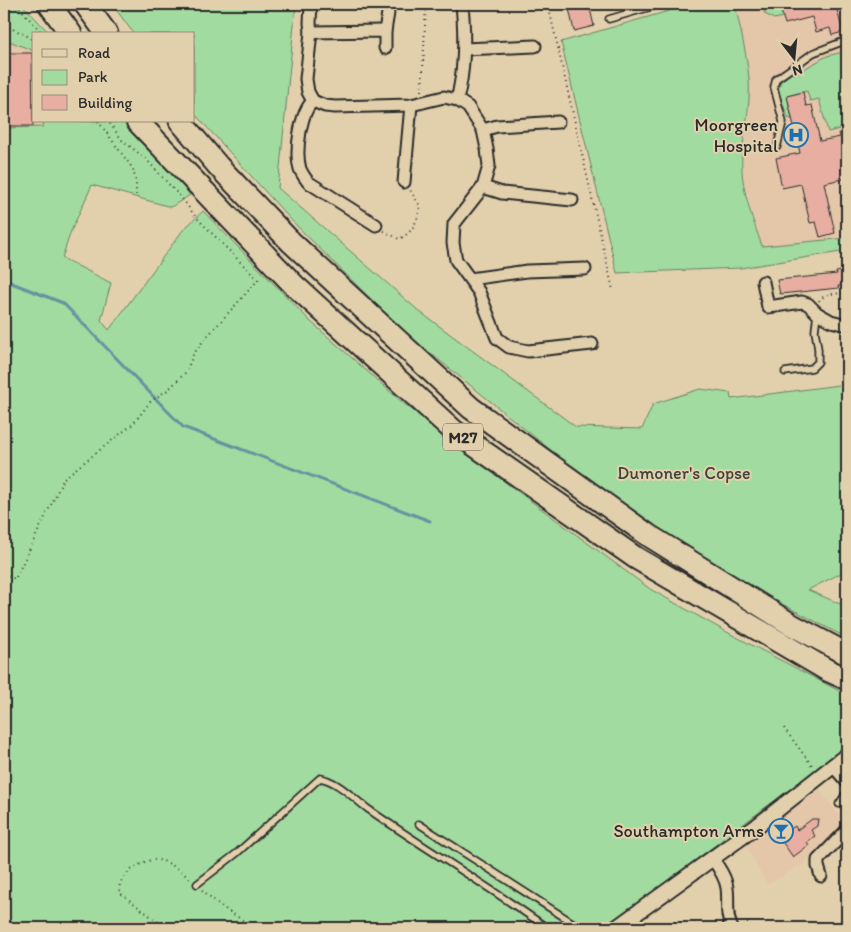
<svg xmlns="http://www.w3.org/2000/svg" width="851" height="932" viewBox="0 0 851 932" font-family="Itim,sans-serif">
<rect width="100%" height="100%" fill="#e2d0ad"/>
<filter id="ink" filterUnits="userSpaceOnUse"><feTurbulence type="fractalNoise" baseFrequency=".02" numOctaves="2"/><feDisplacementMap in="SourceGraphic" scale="10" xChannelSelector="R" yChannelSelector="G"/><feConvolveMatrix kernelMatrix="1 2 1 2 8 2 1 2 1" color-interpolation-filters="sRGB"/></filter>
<g filter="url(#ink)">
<g fill="#e4c6a9">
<path d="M735,4H847V238L761,249L745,184L742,157L749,113V81L746,53Z"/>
<path d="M4,39L34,51V121H44L43,127L4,128Z"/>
<path d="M819,790L846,823L800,867L798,866L767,885L745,844Z"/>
</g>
<g fill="#a2db9f" stroke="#668365">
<path d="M4,4H22L50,34H34V51L4,39Z"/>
<path d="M112,4H296L278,188L420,312L576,427L642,429L653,404L700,389L730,393L731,399L847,384V570L808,590L847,607V638L782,604L614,501L403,331L292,221L194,113V34H134Z"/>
<path d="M693,4H735C740,29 747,54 749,79C751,106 744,130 742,156C740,186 752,218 762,246L847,238V251L740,268L617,273L561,42Z"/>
<path d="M763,4H780L781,8L802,4L805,5L783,17L774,19L765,14Z"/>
<path d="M847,51V127L828,132L819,99L810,101L807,91L787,96L792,119L788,118L778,90L781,81L792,73L795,74L827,56Z"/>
<path d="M44,121H126L190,195L171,207L92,185L71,231L62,258L111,283L101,320L109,330L183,230L203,211L310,321L402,402L490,471L650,589L723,630L847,695V749L782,795L605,928H4V128L43,127Z"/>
</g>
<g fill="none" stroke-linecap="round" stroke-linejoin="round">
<path stroke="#6692a1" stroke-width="3" d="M4,280L63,303L183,427L430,521"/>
</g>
<g fill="#e7aea1" stroke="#2b2b2b">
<path d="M568,4H589L594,26L574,31Z"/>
<path d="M805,4H847V8L837,10L843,32L832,35L830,28L816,32L812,17L785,24L781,11L805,5Z"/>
<path d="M4,53H32L33,126H4Z"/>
<path d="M803,92L806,106L812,105L820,141L840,137L839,133L847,131V178L824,183L835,233L820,237L816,222L810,223L801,184L782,188L776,158L800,153L787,96Z"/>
<path d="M847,270V285L838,286L839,288L780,294L777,280L837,274L836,272Z"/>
<path d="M812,819H818L817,826L811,830L815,836L807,842L809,845L793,857L781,840L782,839L780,836L795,826L797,830Z"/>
</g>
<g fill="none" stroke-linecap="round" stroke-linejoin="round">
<defs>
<g id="service">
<path d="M609,19L661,4"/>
<path d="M777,147L783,122L774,87L776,79L813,53L847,40"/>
<path d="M785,372L812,368L818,362V349L815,331L817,313"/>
<path d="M839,804L847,792"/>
<path d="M419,824L581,928"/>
<path d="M197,884L237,853L320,778C338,781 354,799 368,809C427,850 489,886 547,928"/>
</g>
<g id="minor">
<path d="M311,4L310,23L311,32L306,79L308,92L313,101"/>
<path d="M385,31L388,13"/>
<path d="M311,32L385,31V48"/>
<path d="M464,49L535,46"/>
<path d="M457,100C465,69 465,36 462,4"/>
<path d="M313,101L325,106L335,107L411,105L444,97L457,100L468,107L483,130L487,149L489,166L483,187L454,224L453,243L456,260L479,292L497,338L509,347L528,351L592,344"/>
<path d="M313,101C300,113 295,152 300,169C302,174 305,178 308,182L376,225"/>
<path d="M483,130L497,126L558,122"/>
<path d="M404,182L411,105"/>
<path d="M483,187L502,193L572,200"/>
<path d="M470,279L527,271L585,269"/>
<path d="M763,282L768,307L802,302L808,304L817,313L831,321L847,325"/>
<path d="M833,766L847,782"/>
<path d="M713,859C719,868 726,878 727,888C729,902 725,915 732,928"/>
<path d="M821,876L818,866V860L847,830"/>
</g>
<path id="tertiary" d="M616,928L753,829L847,755"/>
<g id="motorway">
<path d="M49,4L71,34"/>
<path d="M85,4L107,34"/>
<path d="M137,121L294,285L454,431L636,558L827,670L847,679"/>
<path d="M180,121L219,167L291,242L471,408L648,535L792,625L847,654"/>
</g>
</defs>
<use href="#service" stroke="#2b2b2b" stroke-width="9"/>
<use href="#minor" stroke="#2b2b2b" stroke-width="15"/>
<use href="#tertiary" stroke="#2b2b2b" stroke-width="18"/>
<use href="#motorway" stroke="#2b2b2b" stroke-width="25"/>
<g stroke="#2b2b2b" stroke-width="2" stroke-dasharray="1 4" stroke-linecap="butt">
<path d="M16,4L43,34"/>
<path d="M548,4L613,290"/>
<path d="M4,25L26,35L34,41"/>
<path d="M422,91L426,4"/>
<path d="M98,121L133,169L136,182V195"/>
<path d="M384,231L399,239C413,233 418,220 420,206L410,190"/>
<path d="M819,301C826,292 837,294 847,293"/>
<path d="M4,573L15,579L64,478L133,424L151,401L169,389L186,372L193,355L203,341L258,280L195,216L184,201L146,159L122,140L108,121"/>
<path d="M784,728L814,768"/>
<path d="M202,890L222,907L255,928"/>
<path d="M166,928L120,893C114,878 143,858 157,860C170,861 182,872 191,880"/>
</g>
<use href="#service" stroke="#e2d0ad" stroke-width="5.5"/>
<use href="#minor" stroke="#e2d0ad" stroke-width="11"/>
<use href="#tertiary" stroke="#e2d0ad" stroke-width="14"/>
<use href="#motorway" stroke="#e2d0ad" stroke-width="21"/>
</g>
</g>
<defs>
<symbol id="hospital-ring" viewBox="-11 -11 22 22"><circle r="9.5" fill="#e2d0ad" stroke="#1f6fb2" stroke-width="1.5"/><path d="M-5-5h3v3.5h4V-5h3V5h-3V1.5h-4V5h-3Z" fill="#1f6fb2"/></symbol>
<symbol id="bar-ring" viewBox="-11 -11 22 22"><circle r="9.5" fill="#e2d0ad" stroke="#1f6fb2" stroke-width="1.5"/><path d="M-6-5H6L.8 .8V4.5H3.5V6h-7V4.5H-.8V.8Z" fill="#1f6fb2"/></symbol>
</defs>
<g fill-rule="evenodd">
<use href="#hospital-ring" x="782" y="121" width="28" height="28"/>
<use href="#bar-ring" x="767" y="817" width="28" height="28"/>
</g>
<g text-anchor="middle" stroke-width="4" stroke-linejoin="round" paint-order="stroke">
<rect fill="#e2d0ad" stroke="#625c52" stroke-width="1" x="443" y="423.5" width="40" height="27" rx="4"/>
<g font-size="16" font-weight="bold" fill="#2b2b2b">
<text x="463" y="443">M27</text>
</g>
<g font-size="18" fill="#2b2b2b" stroke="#e2d0ad" text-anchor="end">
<text x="778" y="131">Moorgreen<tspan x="778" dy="21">Hospital</tspan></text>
<text x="764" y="837">Southampton Arms</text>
</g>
<g font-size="18" fill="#3d453c" stroke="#e2d0ad">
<text x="684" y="479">Dumoner's Copse</text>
</g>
</g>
<rect width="851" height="932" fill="none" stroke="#e2d0ad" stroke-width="20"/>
<rect x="10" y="10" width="831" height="912" fill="none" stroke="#2b2b2b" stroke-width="2" filter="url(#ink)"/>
<rect x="32" y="32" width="162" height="90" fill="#e2d0ad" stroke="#998e79"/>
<rect x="42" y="49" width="25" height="8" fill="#e2d0ad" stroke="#998e79"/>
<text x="78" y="58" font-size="15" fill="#2b2b2b">Road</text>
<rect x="42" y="70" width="25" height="15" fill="#a2db9f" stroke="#998e79"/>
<text x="78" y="82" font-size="15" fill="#2b2b2b">Park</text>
<rect x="42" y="95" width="25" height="15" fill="#e7aea1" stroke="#998e79"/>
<text x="78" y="108" font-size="15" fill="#2b2b2b">Building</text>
<g transform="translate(794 58) rotate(164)" stroke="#e2d0ad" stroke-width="4" paint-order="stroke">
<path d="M0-4L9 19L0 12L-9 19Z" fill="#2b2b2b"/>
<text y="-8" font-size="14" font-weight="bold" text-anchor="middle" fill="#2b2b2b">N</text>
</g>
</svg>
